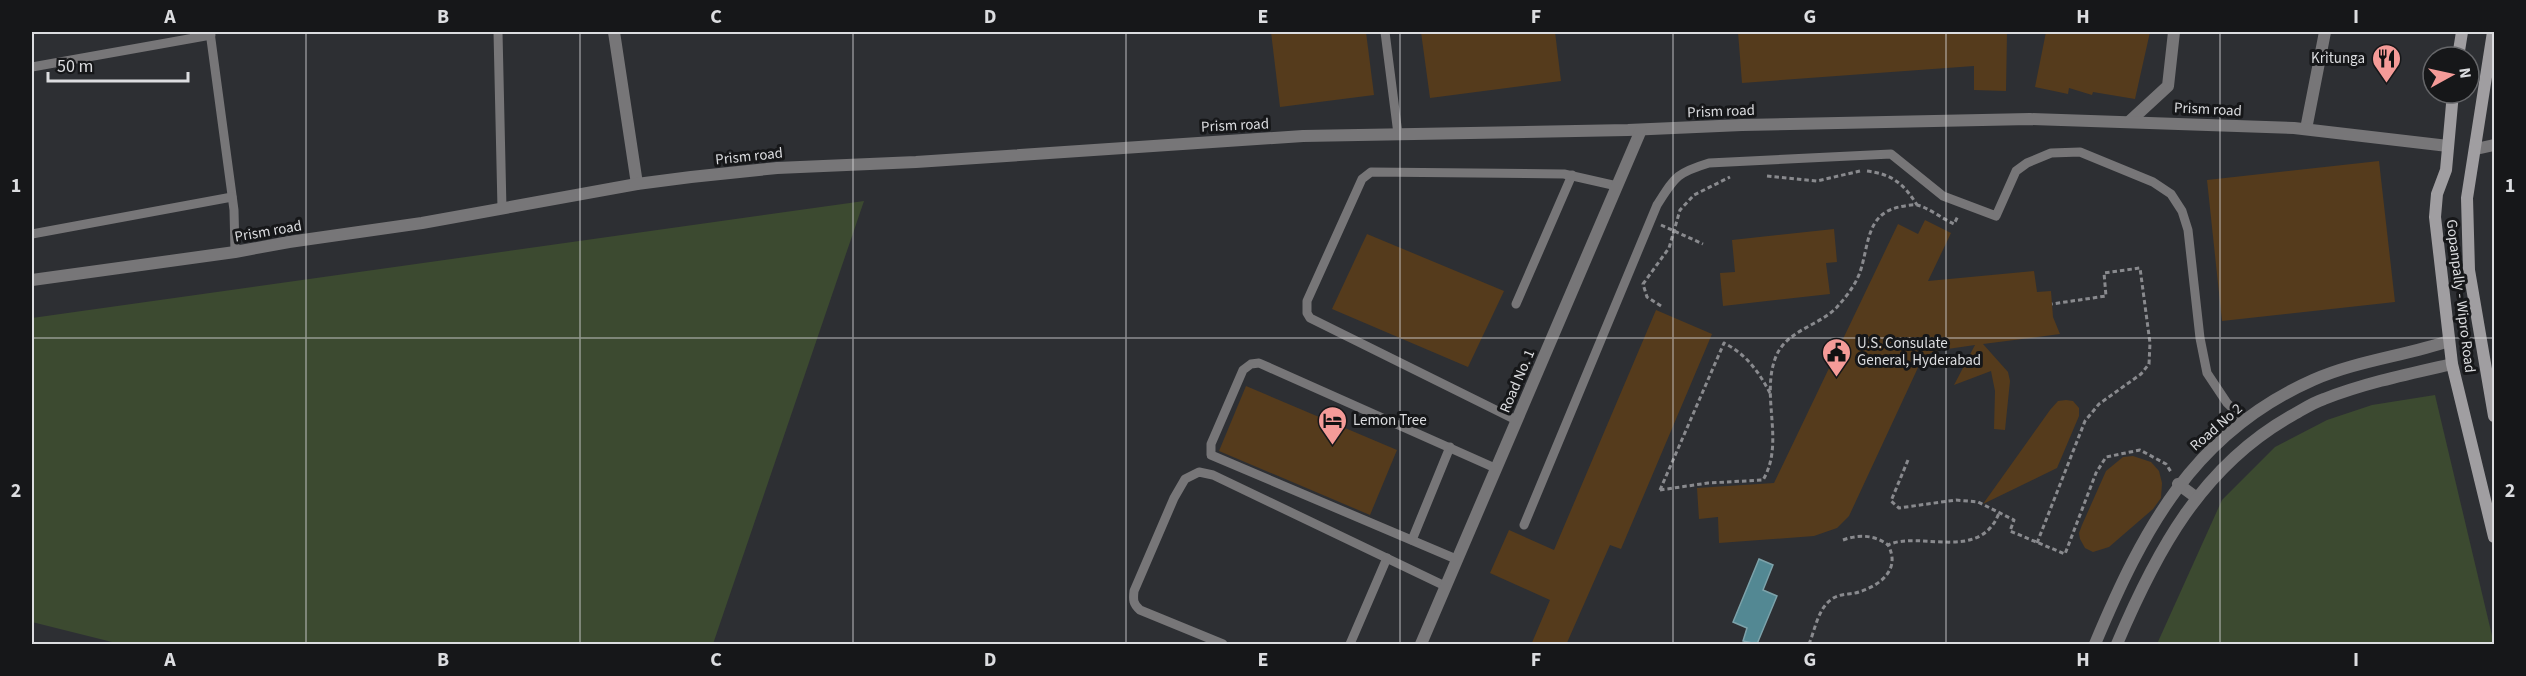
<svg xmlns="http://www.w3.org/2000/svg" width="2526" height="676" viewBox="0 0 2526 676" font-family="'Source Sans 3',sans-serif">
<rect width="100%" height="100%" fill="#2d2f33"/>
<g fill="#3c4a30">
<path d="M864,201L713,644H120L32,622V318Z"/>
<path d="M2435,395L2494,644H2157L2222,500L2275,447L2327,420L2372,405Z"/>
</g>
<path fill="#538893" stroke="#7ca2aa" stroke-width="1.5" d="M1759,559L1773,565L1763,590L1777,596L1757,644L1743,641L1747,628L1733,622Z"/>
<g fill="#553b1c">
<path d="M1271,32H1366L1374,95L1280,107Z"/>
<path d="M1421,32H1555L1561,81L1430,98Z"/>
<path d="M1738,32H2007L2006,91L1974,90V66L1742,83Z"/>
<path d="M2046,32H2150L2135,99L2093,92L2092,95L2069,88L2068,94L2035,87Z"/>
<path d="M2379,161L2395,302L2222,321L2207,180Z"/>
<path d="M1925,220L1951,233L1928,281L2034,271L2037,292L2051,291L2053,317L2060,334L1983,344L2008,372L2010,381L2005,430L1994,429L1995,391L1991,371L1954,385L1975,345L1934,351L1922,359L1849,516L1837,528L1814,536L1719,543L1718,517L1699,519L1697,488L1774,483L1898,224L1918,234Z"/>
<path d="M1834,229L1837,262L1826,263L1830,294L1723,306L1720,273L1735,272L1732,240Z"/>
<path d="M1367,234L1504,291L1468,367L1332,309Z"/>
<path d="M1656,310L1712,334L1621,549L1610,545L1566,645H1531L1550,600L1490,573L1509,530L1554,550Z"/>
<path d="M1246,386L1397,450L1370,515L1219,451Z"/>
<path d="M2066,400L2073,401L2079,408V416L2057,468L1983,504L2050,410L2058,401Z"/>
<path d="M2133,456L2151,462L2159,471L2162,483L2161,498L2153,509L2109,547L2093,552L2085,548L2080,539L2079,533L2082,525L2106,471L2123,457Z"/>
</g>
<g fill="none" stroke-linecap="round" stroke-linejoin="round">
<g stroke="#898a8e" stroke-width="3" stroke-dasharray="4.5 3" stroke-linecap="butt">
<path d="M1867,171C1892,174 1904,184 1917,205"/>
<path d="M1767,176L1817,181L1860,171"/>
<path d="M1661,225L1703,244"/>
<path d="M1661,306L1647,297L1643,284L1669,248L1680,210L1694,195L1730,177"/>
<path d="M1908,460L1891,501L1899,508L1956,500L1978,502L2014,520L2010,531L2065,554L2096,473L2106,457L2140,450L2166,464L2171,472"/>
<path d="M1660,490L1708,483L1763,480C1785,443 1761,398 1775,359C1785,330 1818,327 1837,307C1847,296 1857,283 1861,269C1869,243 1867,214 1899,207C1904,206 1913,204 1917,205C1927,207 1943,219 1954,224L1958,216"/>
<path d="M1660,490L1724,343C1746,354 1759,372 1770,393"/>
<path d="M1843,540C1859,534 1875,535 1888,545"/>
<path d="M2037,543L2085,421L2099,404L2141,374L2149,364L2150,343L2140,268L2104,273L2106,296L2052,304"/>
<path d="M1809,644C1815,630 1818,608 1832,599C1840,593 1850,595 1859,592C1881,585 1901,569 1888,545C1919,530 1980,563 1999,513"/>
</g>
<g stroke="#777678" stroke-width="9">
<path d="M210,32L234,210L235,252"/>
<path d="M498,32L502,209"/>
<path d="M1385,32L1398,134"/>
<path d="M32,67L211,35"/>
<path d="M32,234L232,197"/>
<path d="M1516,304L1572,175"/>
<path d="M1516,420L1310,318L1307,313V301L1362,179L1371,172L1564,174L1617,186"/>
<path d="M1524,525L1657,205C1675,177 1676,173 1709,163L1891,154L1943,196L1996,216L2016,171L2027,163L2051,153L2080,152L2153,182L2171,194L2182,211L2188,230L2200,338L2207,373L2227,403L2245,420"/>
<path d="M1412,540L1450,447"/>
<path d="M1456,559L1211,455V444L1243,370L1251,364L1259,363L1495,468"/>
<path d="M1223,644L1140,610C1133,604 1133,600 1134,591L1174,498L1185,479L1199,472L1213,475L1445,586"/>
<path d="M1350,644L1387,558"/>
</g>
<g stroke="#777678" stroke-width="12">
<path d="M614,32L637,184"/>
<path d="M2130,121L2168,86L2174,32"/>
<path d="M2306,129L2325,32"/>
<path d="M2476,149L2494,145"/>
</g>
<g stroke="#777678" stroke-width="12">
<path d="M32,280L235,252L289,242L422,223L637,184L691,177L777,168L916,162L1303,136L1628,130L1742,125L2030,119L2294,128L2448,146"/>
<path d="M2178,484L2197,498"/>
<path d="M1421,644L1641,130"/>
<path d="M2095,644C2143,530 2193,433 2313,380C2356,361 2404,356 2449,341"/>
<path d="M2117,644C2156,552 2201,467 2291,416C2302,410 2312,403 2324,399C2365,383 2408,374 2452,364"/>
</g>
<g stroke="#a09ea1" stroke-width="12">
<path d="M2493,32L2467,198L2469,270L2494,416"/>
<path d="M2458,57L2462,32"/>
<path d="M2453,93L2446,170L2437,194L2435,217L2452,364L2494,537"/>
</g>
</g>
<path fill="none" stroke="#dcdde0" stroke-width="1.5" stroke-opacity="0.55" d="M306,32V644M580,32V644M853,32V644M1126,32V644M1400,32V644M1673,32V644M1946,32V644M2220,32V644M32,338H2494"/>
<defs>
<symbol id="restaurant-pin" viewBox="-11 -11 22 30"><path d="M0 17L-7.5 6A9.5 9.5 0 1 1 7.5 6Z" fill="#f59b98" stroke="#161719"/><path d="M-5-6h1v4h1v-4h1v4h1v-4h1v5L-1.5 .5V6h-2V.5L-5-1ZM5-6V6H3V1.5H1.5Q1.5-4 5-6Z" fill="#111"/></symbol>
<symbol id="civic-pin" viewBox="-11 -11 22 30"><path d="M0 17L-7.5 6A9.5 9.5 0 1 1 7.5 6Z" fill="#f59b98" stroke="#161719"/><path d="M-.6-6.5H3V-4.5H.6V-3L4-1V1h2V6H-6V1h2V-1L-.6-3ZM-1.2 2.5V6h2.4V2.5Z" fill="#111"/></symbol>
<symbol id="hotel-pin" viewBox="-11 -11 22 30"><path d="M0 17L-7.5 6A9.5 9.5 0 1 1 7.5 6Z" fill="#f59b98" stroke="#161719"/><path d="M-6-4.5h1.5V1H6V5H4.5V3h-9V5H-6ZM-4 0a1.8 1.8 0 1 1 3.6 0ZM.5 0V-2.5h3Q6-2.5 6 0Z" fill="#111"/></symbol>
</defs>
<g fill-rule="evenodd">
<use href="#restaurant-pin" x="2370" y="42" width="33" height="45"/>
<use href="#civic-pin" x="1820" y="336" width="33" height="45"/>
<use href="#hotel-pin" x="1316" y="404" width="33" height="45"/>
</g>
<g text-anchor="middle" stroke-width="6" stroke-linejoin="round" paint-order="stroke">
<g font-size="15" fill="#dcdde0" stroke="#161719" text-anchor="start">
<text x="2365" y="63" text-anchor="end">Kritunga</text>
<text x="1857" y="348">U.S. Consulate<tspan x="1857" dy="17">General, Hyderabad</tspan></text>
<text x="1353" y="425">Lemon Tree</text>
</g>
<g font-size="15" fill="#dcdde0" stroke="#161719">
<text transform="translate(2208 109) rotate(3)" y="5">Prism road</text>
<text transform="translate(1721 111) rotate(-2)" y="5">Prism road</text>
<text transform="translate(1235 125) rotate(-3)" y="5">Prism road</text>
<text transform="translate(749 156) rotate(-6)" y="5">Prism road</text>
<text transform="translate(268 231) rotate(-10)" y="5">Prism road</text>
<text transform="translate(2461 296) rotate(83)" y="5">Gopanpally - Wipro Road</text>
<text transform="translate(1517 381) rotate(-67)" y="5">Road No. 1</text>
<text transform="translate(2216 427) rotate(-41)" y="5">Road No 2</text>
</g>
</g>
<rect width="2526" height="676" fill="none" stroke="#161719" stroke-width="66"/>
<g transform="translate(2451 75) rotate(82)"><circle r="28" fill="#161719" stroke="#656669" stroke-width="1.5"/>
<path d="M0-4.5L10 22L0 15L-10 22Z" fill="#f59b98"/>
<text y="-9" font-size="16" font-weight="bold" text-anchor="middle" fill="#dcdde0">N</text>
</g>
<path d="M48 72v9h140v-9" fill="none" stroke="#dcdde0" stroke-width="3"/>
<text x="57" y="72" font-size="18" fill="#dcdde0" stroke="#161719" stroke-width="4.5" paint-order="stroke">50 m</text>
<rect x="33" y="33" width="2460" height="610" fill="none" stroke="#dcdde0" stroke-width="2"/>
<g font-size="20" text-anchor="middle" font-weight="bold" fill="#dcdde0">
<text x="170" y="23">A</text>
<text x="443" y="23">B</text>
<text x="716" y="23">C</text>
<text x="990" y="23">D</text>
<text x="1263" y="23">E</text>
<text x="1536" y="23">F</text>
<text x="1810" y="23">G</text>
<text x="2083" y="23">H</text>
<text x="2356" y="23">I</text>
<text x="16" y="192">1</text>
<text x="2510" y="192">1</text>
<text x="16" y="497">2</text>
<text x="2510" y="497">2</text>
<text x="170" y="666">A</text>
<text x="443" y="666">B</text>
<text x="716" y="666">C</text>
<text x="990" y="666">D</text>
<text x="1263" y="666">E</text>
<text x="1536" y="666">F</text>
<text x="1810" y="666">G</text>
<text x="2083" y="666">H</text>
<text x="2356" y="666">I</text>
</g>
</svg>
